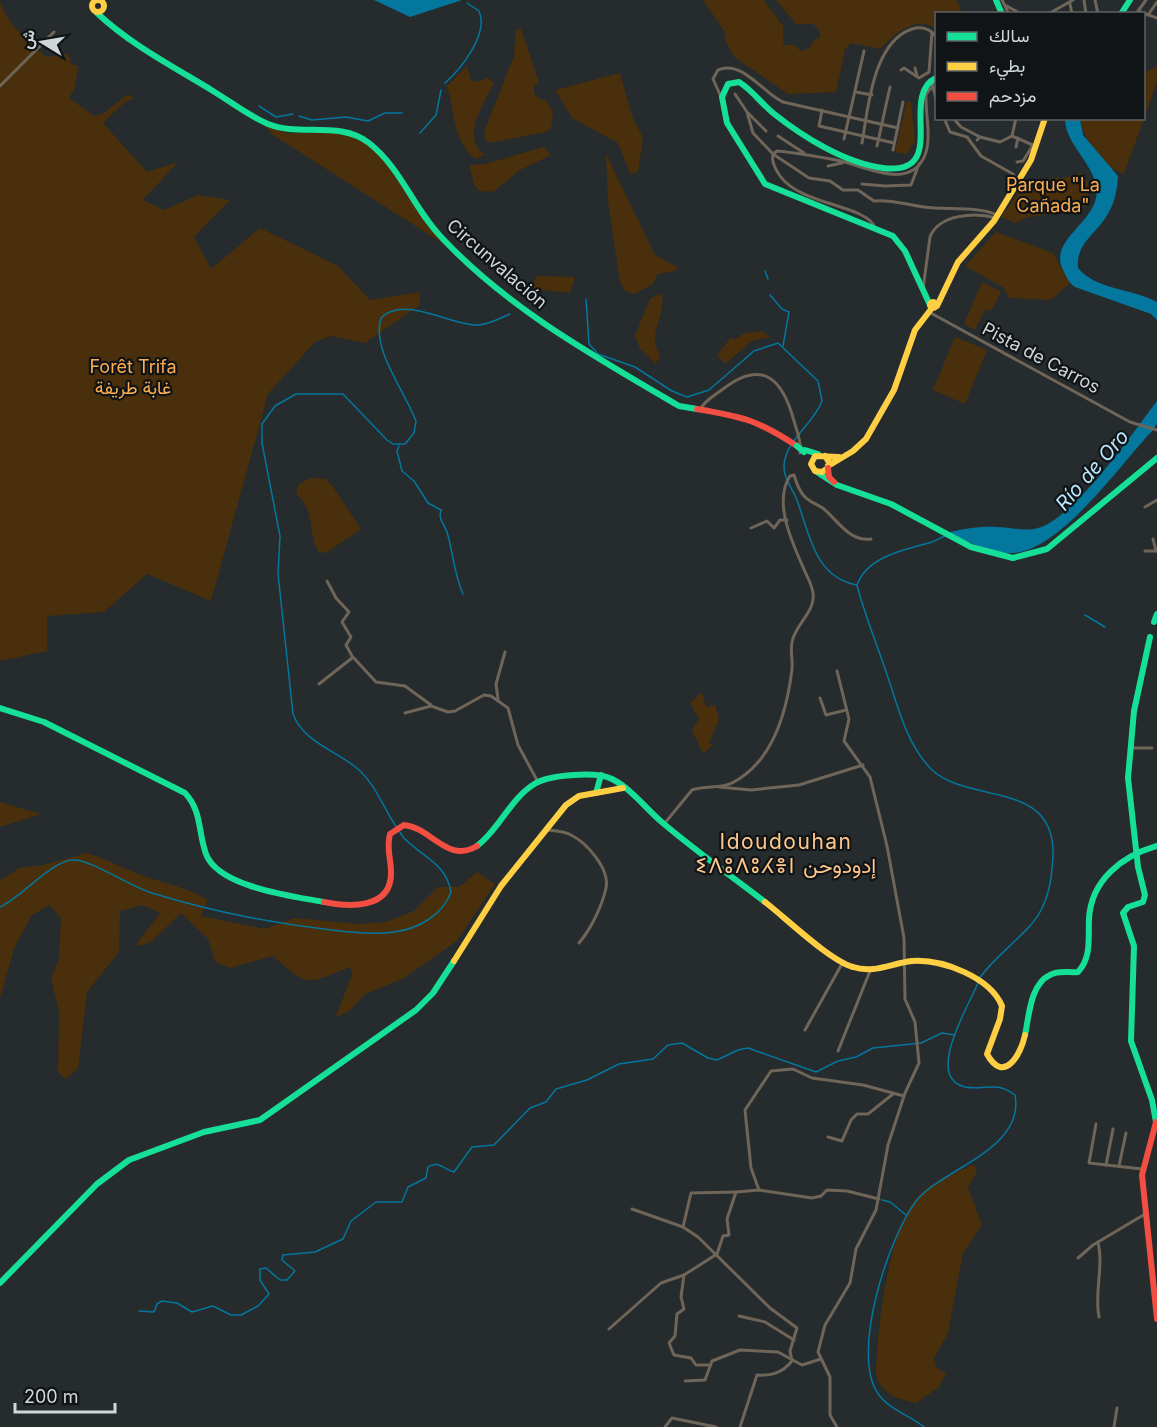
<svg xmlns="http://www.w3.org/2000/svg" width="1157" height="1427" viewBox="0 0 1157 1427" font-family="Inter,Vazirmatn,'Noto Sans Tifinagh',sans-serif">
<rect width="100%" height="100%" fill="#262b2e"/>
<g fill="#492f0b">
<path d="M0,0C6,24 28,40 46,57L68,54L71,64L78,66L75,87L69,98L94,116L104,113L128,94L134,98L124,103L103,123L147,172L178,162L143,200L164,210L198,195L230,200L194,237L211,269L260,228L338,266L370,300L420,292V305L365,343L331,336L315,342L268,394L211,601L147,574L104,612L47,616V651L0,661Z"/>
<path d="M703,0H764L783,26V45H794L801,51L810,48L814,40L820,38L819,30L813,24H796L776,0H957L962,13L936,14V29C916,14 894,35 880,49L851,43L845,49L836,92L788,94L734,57L725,40V32Z"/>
<path d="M516,29H521L539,83L534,86V93L539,99L546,100L553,112L551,128L546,132L489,143L484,137L485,129L514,56Z"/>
<path d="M467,66L471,80L475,82L488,78L494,83C484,104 460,137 485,155L475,159C452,139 455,112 447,86Z"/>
<path d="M1157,66V82L1124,174C1102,167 1084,142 1080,119L1144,118V73Z"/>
<path d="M620,73L632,116L643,138L638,172L630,174L618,143L572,118L555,90Z"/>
<path d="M907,101L911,102L915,141L907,154L895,152Z"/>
<path d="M262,123L287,133H340L364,140L396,171L436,235L453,250L273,135Z"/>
<path d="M544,147L551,155L520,170L493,192L479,191L474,184L469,165L485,164Z"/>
<path d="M606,154L655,255L677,267L675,271L658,274L652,285L634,294L625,291L620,282L608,202Z"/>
<path d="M1082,173L1089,185L1088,203L1079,210L1029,217L1015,223L1001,217L1022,188L1020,186L1024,181L1070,177Z"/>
<path d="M996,232L1053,253L1070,283L1051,300L1009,298L1004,288L965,266Z"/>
<path d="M537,276L575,277L570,293L534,289L531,285Z"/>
<path d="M982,282L1001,292L991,311L985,309L975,330L964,324Z"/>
<path d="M659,294L662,296C666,314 646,338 660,354L656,364L640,349L635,335L650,299Z"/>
<path d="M762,331L770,337L752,341L725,364L717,355L731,337L734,340L745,333Z"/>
<path d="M955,337L987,350L965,404L933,390Z"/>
<path d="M311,478L325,479L331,484L361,529L326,553L318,552C308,531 315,509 296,494L299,484Z"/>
<path d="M702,692L706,707L715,705L719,720L709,743L713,745L703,754L692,730L699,719L690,703Z"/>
<path d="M0,802L41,814L0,827Z"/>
<path d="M86,853C105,858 120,867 138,874C162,883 187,887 208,900L201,916L265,929L294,918L358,924L386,922L414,911L438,887H459L477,872L495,884L457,941L404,978L365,994L349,1011L336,1017L352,974L350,967C306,984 310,989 273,956L229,968L215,961L208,939L181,913L150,943L135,946L160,913L143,905L120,911L119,952L87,992L78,1069L65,1079L58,1072L59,1012L51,978L59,958L61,918L49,905L31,916L14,949L0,998V881L19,868L43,865Z"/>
<path d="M974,1164L977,1171L968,1188L982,1225L963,1253L948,1333L934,1358L936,1367L946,1374L939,1387L916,1403C900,1399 883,1396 877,1377C875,1371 877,1360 877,1354C879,1316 891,1223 919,1195C934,1180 955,1173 974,1164Z"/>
</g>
<g fill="#03779d">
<path d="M374,0H462L410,17Z"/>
<path d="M1065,118L1080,119L1083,135L1118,176C1117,193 1114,206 1104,220C1092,237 1076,245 1078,268C1096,290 1131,288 1157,302V320L1151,314L1075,287C1069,283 1067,278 1064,272C1047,242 1090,226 1096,198C1102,169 1064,146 1065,118Z"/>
<path d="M1157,401V423L1154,429C1121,463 1060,552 1012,553C990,554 966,540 946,533C963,529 979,526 997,527C1009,527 1022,531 1034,529C1072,523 1133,432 1157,401Z"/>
</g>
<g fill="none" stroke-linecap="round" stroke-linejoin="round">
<g stroke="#03779d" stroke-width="1.5">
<path d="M445,83C461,69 489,34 479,11L467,3"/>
<path d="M259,106L276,117L293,114"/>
<path d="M299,116L312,120L346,117L368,121L385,113H402"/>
<path d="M420,133L436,115L441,90"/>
<path d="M765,271L768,279"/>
<path d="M770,295L782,309L789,312L783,346"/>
<path d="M586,299L589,344L598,354L635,367L672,391L687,397L709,390L754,351L778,343L818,381L822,401C815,421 793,435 786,455C779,476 792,485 798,503C810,536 815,577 857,585"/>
<path d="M399,446L397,451L402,471L414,481L428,503L441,510C438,520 444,523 447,532C453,552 454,574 463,594"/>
<path d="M951,533C944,536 936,541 929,543C903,550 867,557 857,585C864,613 875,639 884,666C897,701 904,741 931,769C968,805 1055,779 1053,855C1052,875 1050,894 1040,912C1030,932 994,956 979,979"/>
<path d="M1085,615L1105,627"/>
<path d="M0,907C21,898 50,862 72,860C89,858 131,887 152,893C210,911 270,923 331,930C351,932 374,935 394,932C418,929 443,915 451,892C446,863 422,857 404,838C386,816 379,788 358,769C336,750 304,743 293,714L278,574L280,536L262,443V424L275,406L296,394H343L387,440L393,444H405L414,433L416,421C405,391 371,349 381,318C404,294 453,327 479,325C490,324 501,318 510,314"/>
<path d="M882,1200L890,1202L906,1215"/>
<path d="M139,1311L154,1312L157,1304L162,1301L177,1303L192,1312L213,1306L231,1315H241L258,1306L269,1294L260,1280V1269L266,1268L280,1280H287L295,1271L282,1260L283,1255L315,1252L343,1239L351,1221L376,1202H402L408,1187L426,1178L428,1167C438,1160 443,1169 454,1172L472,1147L494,1145L530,1108L546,1102L556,1089L587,1080L619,1064L653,1059L668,1045L682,1043L708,1058L717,1060L738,1050L748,1048L816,1072L838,1061L856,1057L873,1048L921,1043L942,1033L955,1035"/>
<path d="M924,1427C911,1416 889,1409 879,1395C849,1356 889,1235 917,1200C944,1168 1025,1149 1015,1095C994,1080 986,1091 965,1087C924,1078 969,1005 978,983"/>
</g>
<g stroke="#6f6558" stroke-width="3">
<path d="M1002,0L1009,14"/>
<path d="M1084,0L1086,14"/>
<path d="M1095,0L1098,14"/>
<path d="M1146,0L1138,11L1157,18"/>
<path d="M1070,4L1072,14"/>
<path d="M1005,5L1021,14"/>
<path d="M1050,13L1073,0"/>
<path d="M1148,15L1157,2"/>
<path d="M915,68L917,76"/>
<path d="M901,70L904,68L919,78L929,72L932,32"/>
<path d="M932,83L936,99"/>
<path d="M0,86L54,32"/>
<path d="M856,92L872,95"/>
<path d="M735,94L747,112L753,133L773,154L809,178L830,181L843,190H858L874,201C891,199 907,205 924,207C945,210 980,206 997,215"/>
<path d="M722,99L713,79L718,70C742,59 764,94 783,102L898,128"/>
<path d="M822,110L819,126L894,143"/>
<path d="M748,113L766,131"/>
<path d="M944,118L950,132L967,137L981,156L1013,174L1018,181"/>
<path d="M953,118L961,127L980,137"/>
<path d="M778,136L804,153"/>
<path d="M1012,136L1035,146"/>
<path d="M1012,136L1016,118"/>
<path d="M844,139L864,51"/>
<path d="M977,140L980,137L1000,142L1012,136"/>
<path d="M862,143C868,108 873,42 912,29C922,26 931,29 936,37"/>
<path d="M877,146L890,87"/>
<path d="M1016,147L1018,138"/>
<path d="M893,150L903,102"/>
<path d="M773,154L777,151C799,153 820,157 841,161C866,167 911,191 925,155C932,137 925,113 926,94L931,88L936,87"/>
<path d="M773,154C771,162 775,169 780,176C801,205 864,205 874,226"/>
<path d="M1017,162L1023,161L1033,145"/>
<path d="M828,166L842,163"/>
<path d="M862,184L885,186L911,185L919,164"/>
<path d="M923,289L930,237C939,214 975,212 996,218"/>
<path d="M929,312L1130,422L1157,430"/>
<path d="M699,411C704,401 714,396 723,389C763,358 783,380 794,421C797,431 802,443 800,453"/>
<path d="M1145,507L1157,500"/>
<path d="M751,528L767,521L774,528L780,520H787"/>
<path d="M1153,539L1156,551"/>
<path d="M1145,551H1157"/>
<path d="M327,581L336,598L349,612L342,622L351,637L346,645L352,656L376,682L405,686L431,705"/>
<path d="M319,684L352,658"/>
<path d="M820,698L826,715L846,710"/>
<path d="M498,699L496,684L505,652"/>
<path d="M405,713L431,706L448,712L455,711L484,695L491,696L508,708L518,745L538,782"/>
<path d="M1131,748H1152"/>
<path d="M719,787L751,790L799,785L863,765"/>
<path d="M664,824L692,790C705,785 720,789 732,783C773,762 787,711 792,669C793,660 790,651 792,642C795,624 816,612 813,593C812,584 806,575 803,567C792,542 773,502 790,476L794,475C796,482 799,490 804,496C810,503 818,504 824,509C839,522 850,542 871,539"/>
<path d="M548,830C556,831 564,831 571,835C587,843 610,869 606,888C602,906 591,929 579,943"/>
<path d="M805,1030L843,962"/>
<path d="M838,1051L870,971"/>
<path d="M1096,1124L1089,1163L1142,1169"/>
<path d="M828,1137L842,1141L851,1120L857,1114H868L893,1094"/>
<path d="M1106,1165L1113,1129"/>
<path d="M1119,1166L1126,1133"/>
<path d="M759,1190L751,1168L745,1110L771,1071L793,1069L812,1078L863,1085L904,1096"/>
<path d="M632,1209L683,1227L698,1237L770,1308L797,1328L790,1351L792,1361C782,1373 772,1376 757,1375L740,1427"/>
<path d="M683,1227L691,1193L736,1192"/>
<path d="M1098,1242C1104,1267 1094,1292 1099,1317"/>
<path d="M1078,1258L1093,1245L1145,1214"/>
<path d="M684,1275L681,1297L684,1309L677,1314L675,1336L669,1343L674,1355L691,1358L696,1365H709"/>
<path d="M739,1316L765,1322L794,1340"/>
<path d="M609,1329L661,1283L684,1275L717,1254L723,1236L729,1235L727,1219L736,1192L759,1190L812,1198L821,1196L827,1190L847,1191L879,1199"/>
<path d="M685,1381L705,1380L712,1361L740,1350L778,1352L802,1365L821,1359"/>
<path d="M665,1427L672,1418L716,1427"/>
<path d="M837,1427L830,1415V1377L818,1352L825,1325L850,1283L856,1249L876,1210L888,1145L905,1093L919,1063L915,1022L905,999L904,938L887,846L870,777L844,741L849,719L837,671"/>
<path d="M1114,1427L1117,1408"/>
</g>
<g stroke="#16e098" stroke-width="6">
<path d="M996,0L1002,14"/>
<path d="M97,13C131,45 174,67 213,91C231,102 249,116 268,124C299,137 340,120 369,143C402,169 414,210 443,239C510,310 596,357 679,406L697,409"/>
<path d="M1121,14L1130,0"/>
<path d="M930,305L905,251L893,236L765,184L727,123L722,97L728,84L739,82C752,90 761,103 773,113C803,137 845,163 883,168C951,176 898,96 936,78"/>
<path d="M805,450L818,454"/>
<path d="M817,472L837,485L891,504L971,547L1013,558L1047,549L1157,458"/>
<path d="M1154,622L1157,614"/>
<path d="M1150,637L1134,711L1128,778L1138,867L1145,895L1143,902L1128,907L1123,913L1134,946L1131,1041L1152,1100L1156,1122"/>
<path d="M0,708L44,722L185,793C202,811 198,832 206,854C218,887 292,896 324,902"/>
<path d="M596,793L601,775"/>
<path d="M477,846C500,829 510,798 536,783C551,775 596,771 612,779C632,789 646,809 664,824C696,851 731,876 765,902"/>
<path d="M1025,1035C1029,1017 1030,984 1050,975C1058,970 1069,973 1078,972C1092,957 1088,937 1089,919C1091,880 1122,856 1157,846"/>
<path d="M0,1283L97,1184L129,1160L204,1132L260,1120L416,1010L433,993L454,961"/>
</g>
<g stroke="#ffcf43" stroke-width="6">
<circle cx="98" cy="6" r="6"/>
<circle cx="933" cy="305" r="3"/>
<path d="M937,306L958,262L994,221L1031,160L1045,118"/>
<path d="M825,456L829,462L828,468L822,472L815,471L811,464L815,456L839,457"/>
<path d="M828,466L853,451L866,439L894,390L915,330L932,308"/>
<path d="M765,902C787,919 829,960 853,967C874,974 892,963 912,961C942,959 990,977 1002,1006L1000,1019L987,1054C1004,1085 1021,1054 1025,1035"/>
<path d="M454,961L501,886L566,805L579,796L623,788"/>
</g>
<g stroke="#f24e42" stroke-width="6">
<path d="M697,409C744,417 757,420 797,446"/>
<path d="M828,468L829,477L834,482"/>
<path d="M324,902C348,907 392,910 391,872C391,859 386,848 390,834L404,825C432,828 447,864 477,846"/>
<path d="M1156,1122L1142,1175L1157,1319"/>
</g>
<path stroke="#16e098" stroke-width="6" d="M797,446L804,452"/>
</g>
<g text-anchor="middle" stroke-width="4.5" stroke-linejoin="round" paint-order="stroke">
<g font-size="18" fill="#fdae51" stroke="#101416">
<text x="1053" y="191">Parque "La<tspan x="1053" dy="21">Cañada"</tspan></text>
<text x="133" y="373">Forêt Trifa<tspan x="133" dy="21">غابة طريفة</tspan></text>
</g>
<g font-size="18" fill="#d0d7da" stroke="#101416">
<text transform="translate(497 264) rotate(41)" y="6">Circunvalación</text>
<text transform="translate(1041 358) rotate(28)" y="6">Pista de Carros</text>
</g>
<g font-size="20" font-style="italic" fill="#b9e7fd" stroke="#101416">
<text transform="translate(1092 470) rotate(-49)" y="7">Río de Oro</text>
</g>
<g font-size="21" letter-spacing="1.5" fill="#ffc78a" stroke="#101416">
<text x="786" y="849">Idoudouhan<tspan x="786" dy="24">ⵉⴷⵓⴷⵓⵃⴻⵏ إدودوحن</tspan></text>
</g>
</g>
<rect x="935" y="12" width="210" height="108" fill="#101416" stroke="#5d6264" stroke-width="1.5"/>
<rect x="947" y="32" width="30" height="9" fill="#16e098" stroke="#5d6264" stroke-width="1.5"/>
<text x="989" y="42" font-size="18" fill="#d0d7da">سالك</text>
<rect x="947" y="62" width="30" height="9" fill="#ffcf43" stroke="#5d6264" stroke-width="1.5"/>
<text x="989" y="72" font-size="18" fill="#d0d7da">بطيء</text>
<rect x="947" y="92" width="30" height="9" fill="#f24e42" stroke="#5d6264" stroke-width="1.5"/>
<text x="989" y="102" font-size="18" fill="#d0d7da">مزدحم</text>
<g transform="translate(42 42) rotate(281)" stroke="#101416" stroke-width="4.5" paint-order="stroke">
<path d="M0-4.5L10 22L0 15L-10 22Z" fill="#d0d7da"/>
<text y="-9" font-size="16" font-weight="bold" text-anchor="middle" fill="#d0d7da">ش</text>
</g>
<path d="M15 1403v9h100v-9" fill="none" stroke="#d0d7da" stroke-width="3"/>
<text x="24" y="1403" font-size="18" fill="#d0d7da" stroke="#101416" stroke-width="4.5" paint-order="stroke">200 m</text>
</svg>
